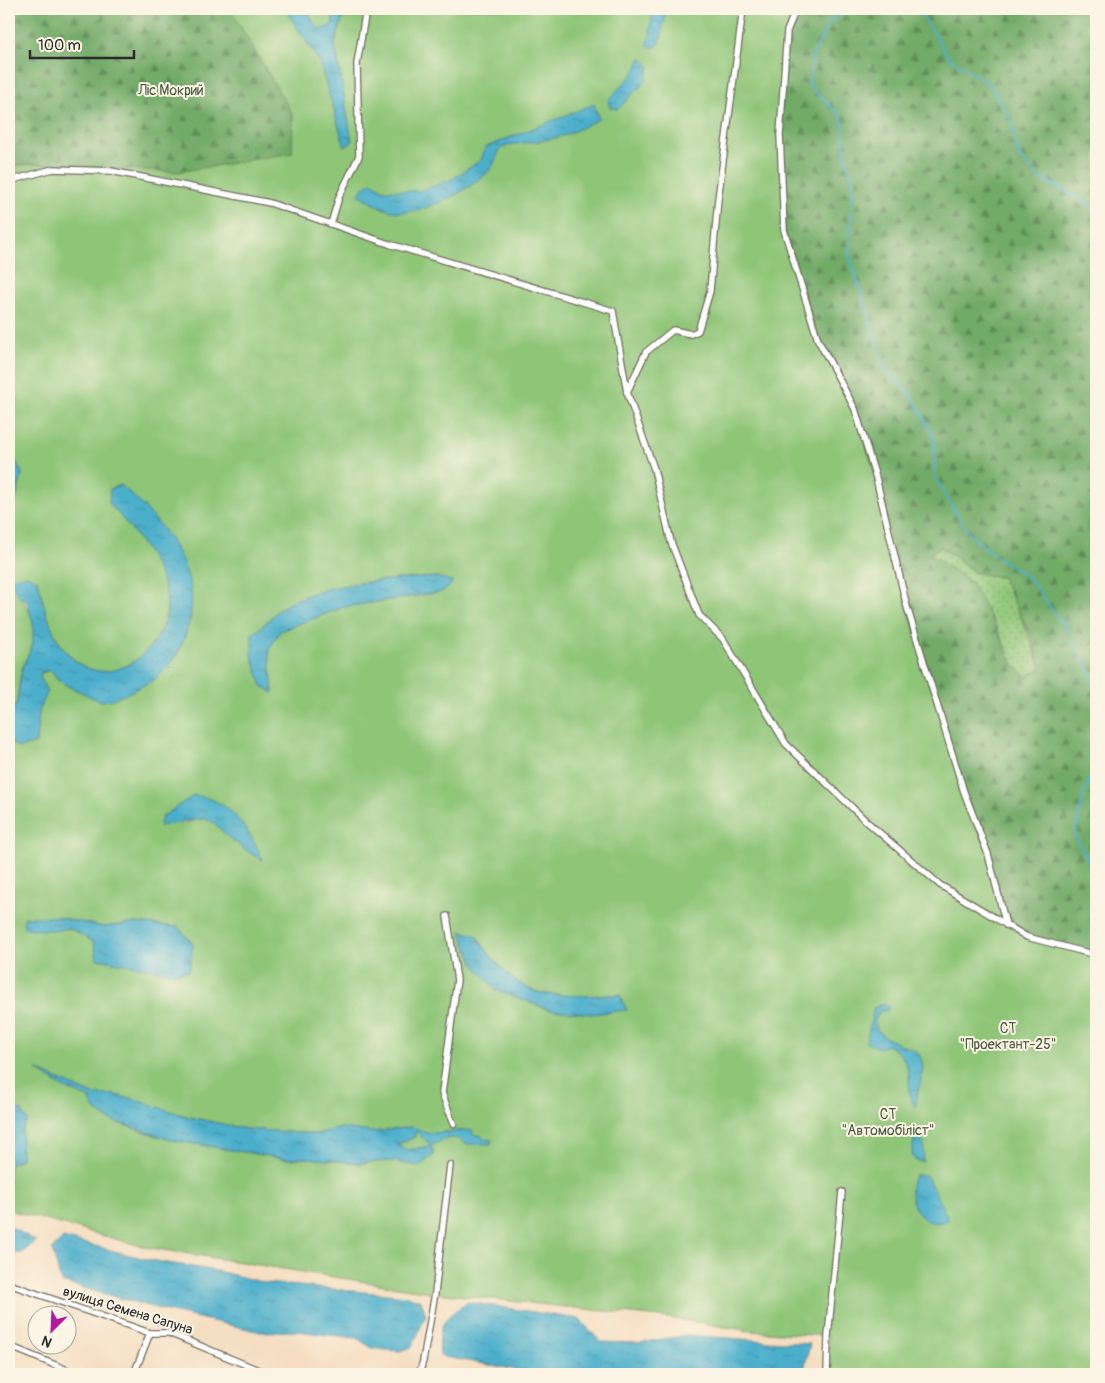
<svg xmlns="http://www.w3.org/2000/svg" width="1105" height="1383" viewBox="0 0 1105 1383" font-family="Pangolin,sans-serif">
<defs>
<pattern id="grass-dots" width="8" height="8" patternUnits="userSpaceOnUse" patternTransform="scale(1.25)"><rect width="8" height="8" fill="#8ec577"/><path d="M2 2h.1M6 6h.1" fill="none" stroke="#74a062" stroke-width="1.8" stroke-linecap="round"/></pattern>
<pattern id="forest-firs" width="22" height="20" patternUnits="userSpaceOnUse" patternTransform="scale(1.25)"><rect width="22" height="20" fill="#72aa68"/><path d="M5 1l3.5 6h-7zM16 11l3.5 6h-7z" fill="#5e8b56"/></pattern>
<pattern id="water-ripples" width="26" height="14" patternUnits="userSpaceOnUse" patternTransform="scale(1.25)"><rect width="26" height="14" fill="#4cafcc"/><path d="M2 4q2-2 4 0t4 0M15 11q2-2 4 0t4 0" fill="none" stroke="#3f8fa6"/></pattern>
</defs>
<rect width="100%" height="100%" fill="#fcf5e5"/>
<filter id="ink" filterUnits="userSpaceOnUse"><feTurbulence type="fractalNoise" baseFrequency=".02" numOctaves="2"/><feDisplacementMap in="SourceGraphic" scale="10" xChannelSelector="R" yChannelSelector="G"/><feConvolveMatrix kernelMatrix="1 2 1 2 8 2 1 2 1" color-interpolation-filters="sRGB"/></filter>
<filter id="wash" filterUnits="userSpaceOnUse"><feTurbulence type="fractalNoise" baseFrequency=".0096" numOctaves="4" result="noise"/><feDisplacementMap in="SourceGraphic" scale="20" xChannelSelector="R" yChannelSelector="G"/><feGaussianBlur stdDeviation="1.12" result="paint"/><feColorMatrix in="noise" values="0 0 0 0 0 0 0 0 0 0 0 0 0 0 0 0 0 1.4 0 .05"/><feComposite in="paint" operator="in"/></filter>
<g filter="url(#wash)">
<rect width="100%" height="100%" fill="#f4ddc0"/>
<path fill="url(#grass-dots)" stroke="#5c7851" d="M941,547L976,573L1002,577L1017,607L1041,668L1027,677C1003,658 1006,640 991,618C979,599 946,567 929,553Z"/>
<g fill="url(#forest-firs)" stroke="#4e6a4a" fill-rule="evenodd">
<path d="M9,9H230L293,115L292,153L179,172L32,164L9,166Z"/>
<path d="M814,9H1079L1096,14V955L1027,937L1006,925L784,230L780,135L787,31ZM941,547L976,573L1002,577L1030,635L1041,668L1027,677L1014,666L991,618L971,582L929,554Z"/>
</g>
<g fill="#8ec577" stroke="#5c7851" fill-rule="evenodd">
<path d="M230,9H285L288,12L319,61L345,147L352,142L335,44L345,9H796L787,31L780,135L784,230L818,340L855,409L876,478L907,607L964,792L988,854L1006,925L1027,937L1096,955V1374H827L828,1336L751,1331L669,1318L435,1293L145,1247L9,1210V1165L21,1159L22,1131L27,1120L9,1106V741L19,748L36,743L39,712L47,692L40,677L41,673L51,670L57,679L157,677L178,654L191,616L177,551L144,506L126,522C142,543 167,574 167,602C168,641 122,688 83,666C54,649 44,610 38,580L15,591C28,605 38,624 33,644C31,653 24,661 22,669C17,686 20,704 9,718V504L15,502L22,474L9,447V166L32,164L179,172L292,153L293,115ZM436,577L441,592L344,607L280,631L269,649L272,693L252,634C263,628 270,616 280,609C316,582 393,579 436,577ZM194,796L262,860L228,836L213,821L202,818L182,824L162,817ZM57,917L104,927L135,923L178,927L193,944L174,973L137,965L69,928L54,931ZM476,935C491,958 516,990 546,994C570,997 596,995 620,995L550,1010L496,990ZM42,1073L94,1095H114L189,1117L246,1129L315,1134L342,1128L373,1132L412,1127L415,1137L395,1145L408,1150L431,1146L419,1166L390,1161L359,1163L307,1158L287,1159L171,1140L144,1132L110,1120L95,1110L89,1099Z"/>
<path d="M307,9H335L332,25L321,30L313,22Z"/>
</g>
<g fill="url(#water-ripples)" stroke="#3c6d7c" fill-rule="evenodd">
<path d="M285,9H307L313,22L321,30L332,25L335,9H345L335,44L352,142L345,147L319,61Z"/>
<path d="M653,9H665L666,12L660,43L654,48L648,45Z"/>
<path d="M641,57L650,67L645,82L618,109L610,108L608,100L634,73Z"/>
<path d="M594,104L599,119C586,125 573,133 559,137C539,143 520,141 501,148C497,155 494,166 488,172C469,190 425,214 398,212C384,211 371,202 359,195L363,188L372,182L384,190L419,191L451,180L481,160L486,147Z"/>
<path d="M9,447L22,474L15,502L9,504Z"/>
<path d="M121,485C150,511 178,541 189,580C198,613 183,655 158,677C151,682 142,686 134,690C127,694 111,701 102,701C96,700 87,695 81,692C67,687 59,682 51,670L41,672L40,677L47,692L39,712L36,743L19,748L9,741V718L17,702L22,668L33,644V622L27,603L15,591L11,578L26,575L38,580C44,610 54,650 83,666C122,687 171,640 167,601C164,567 131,528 109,503L110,489Z"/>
<path d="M436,577L452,581L451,585L441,592L344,607L280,631L269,649L273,693L262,686L252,656V634C264,628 270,616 280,609C316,582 393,579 436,577Z"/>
<path d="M194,795C202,797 211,798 217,802C237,811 255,841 263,860C252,856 238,844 228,837C220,830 216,821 204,819C199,818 168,825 159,826L162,817Z"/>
<path d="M25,917H57L104,927L135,923L178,927L193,944L189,971L174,973L97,959L94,942L69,928L54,931L24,928L23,922Z"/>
<path d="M460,931L476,935C491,958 516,990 546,994C570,997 596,995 620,995L627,1010L592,1014L550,1010L496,990L474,964Z"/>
<path d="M884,1003L889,1007L887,1010L880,1011C861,1035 905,1045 917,1052C931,1069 915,1088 916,1107C901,1096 922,1061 887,1045L880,1048L866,1043L874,1008Z"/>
<path d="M37,1070L93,1095H114L130,1098L189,1117L246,1129L315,1134L342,1128L373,1132L412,1127L430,1133L472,1130L473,1135H481L483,1139L492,1140L491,1144H465C454,1133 443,1140 431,1146L434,1155L419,1166L390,1161L359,1163L307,1158L287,1159L171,1140L110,1120L95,1110L89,1099L61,1086ZM416,1131L431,1146L408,1150L396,1145L415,1137Z"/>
<path d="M9,1106L22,1111L27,1120L22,1131L21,1159L9,1165Z"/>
<path d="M918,1131L924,1145L923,1162L915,1160L912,1154L915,1133Z"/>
<path d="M915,1175H926C929,1180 948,1217 948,1220C917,1233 903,1192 915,1175Z"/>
<path d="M9,1226L36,1241L22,1253H9Z"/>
<path d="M63,1238L150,1260L217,1271L266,1283L407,1296L421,1301L426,1315L412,1347L400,1351L385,1350L372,1348L357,1338L296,1331L261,1332L163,1310L61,1282L52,1249Z"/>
<path d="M467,1302L579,1319L601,1342L640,1343L686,1335L810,1344L803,1374L534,1373L440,1356C438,1324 442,1320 467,1302Z"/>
</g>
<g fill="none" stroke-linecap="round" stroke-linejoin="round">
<g stroke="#4cafcc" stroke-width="2">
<path d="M850,9L828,24L813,55L809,86L842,117L845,155L853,181L849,255L885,368L915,401L935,440V476L950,504L969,533L991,553L1029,578L1070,634L1093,678L1096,700"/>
<path d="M917,9L920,10L949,58L988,83L1009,116L1019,157L1038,177L1086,202L1096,213"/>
<path d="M1096,762L1084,793L1075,835L1093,871L1096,873"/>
</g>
</g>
</g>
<g filter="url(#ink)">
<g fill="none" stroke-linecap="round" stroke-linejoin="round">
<defs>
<path id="pedestrian" d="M449,1112L454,1124"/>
<g id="minor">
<path d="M796,9L787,31L780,135L784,230L818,340L855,409L876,478L907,607L964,792L988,854L1006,925"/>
<path d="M9,181L53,169L111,171L270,203L389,244L613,311L627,392L654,469L671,542L699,615L723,639L786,744L866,821L940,885L1027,937L1096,955"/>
<path d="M331,224L339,197L359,156L357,64L366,9"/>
<path d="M627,392L646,352L673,330L691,334L698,331L710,291L718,199L743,9"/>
<path d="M447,916L457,980L442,1093L449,1112"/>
<path d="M9,1284L150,1333H169L268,1374"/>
<path d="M9,1346L77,1374"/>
<path d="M134,1374L150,1333"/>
<path d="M419,1374L423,1361L435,1293L450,1165"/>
<path d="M827,1374L828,1336L842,1192"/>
</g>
</defs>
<use href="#pedestrian" stroke="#71695f" stroke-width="7"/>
<use href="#minor" stroke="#71695f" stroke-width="8"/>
<use href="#pedestrian" stroke="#fff" stroke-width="4.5"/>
<use href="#minor" stroke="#fff" stroke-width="5.5"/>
</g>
</g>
<g text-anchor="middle" stroke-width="4" stroke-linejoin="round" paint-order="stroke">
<g font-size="14" fill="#495942" stroke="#fcf5e5">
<text x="171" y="95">Ліс Мокрий</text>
<text x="1008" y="1033">СТ<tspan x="1008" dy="16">"Проектант-25"</tspan></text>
<text x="888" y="1119">СТ<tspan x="888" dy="16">"Автомобіліст"</tspan></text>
</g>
<g font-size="14" fill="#2b2b2b" stroke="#fcf5e5">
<text transform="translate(128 1310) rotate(17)" y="5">вулиця Семена Сапуна</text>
</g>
</g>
<rect width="1105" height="1383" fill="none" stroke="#fcf5e5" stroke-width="30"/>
<g transform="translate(52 1330) rotate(204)"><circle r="24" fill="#fcf5e5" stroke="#a8a49b"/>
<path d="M0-4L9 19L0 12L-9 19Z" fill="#b5179e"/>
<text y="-8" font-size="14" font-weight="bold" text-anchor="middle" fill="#2b2b2b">N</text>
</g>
<path d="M30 50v8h104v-8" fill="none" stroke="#2b2b2b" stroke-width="2.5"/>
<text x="38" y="50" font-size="15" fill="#2b2b2b" stroke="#fcf5e5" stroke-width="4" paint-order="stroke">100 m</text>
</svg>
